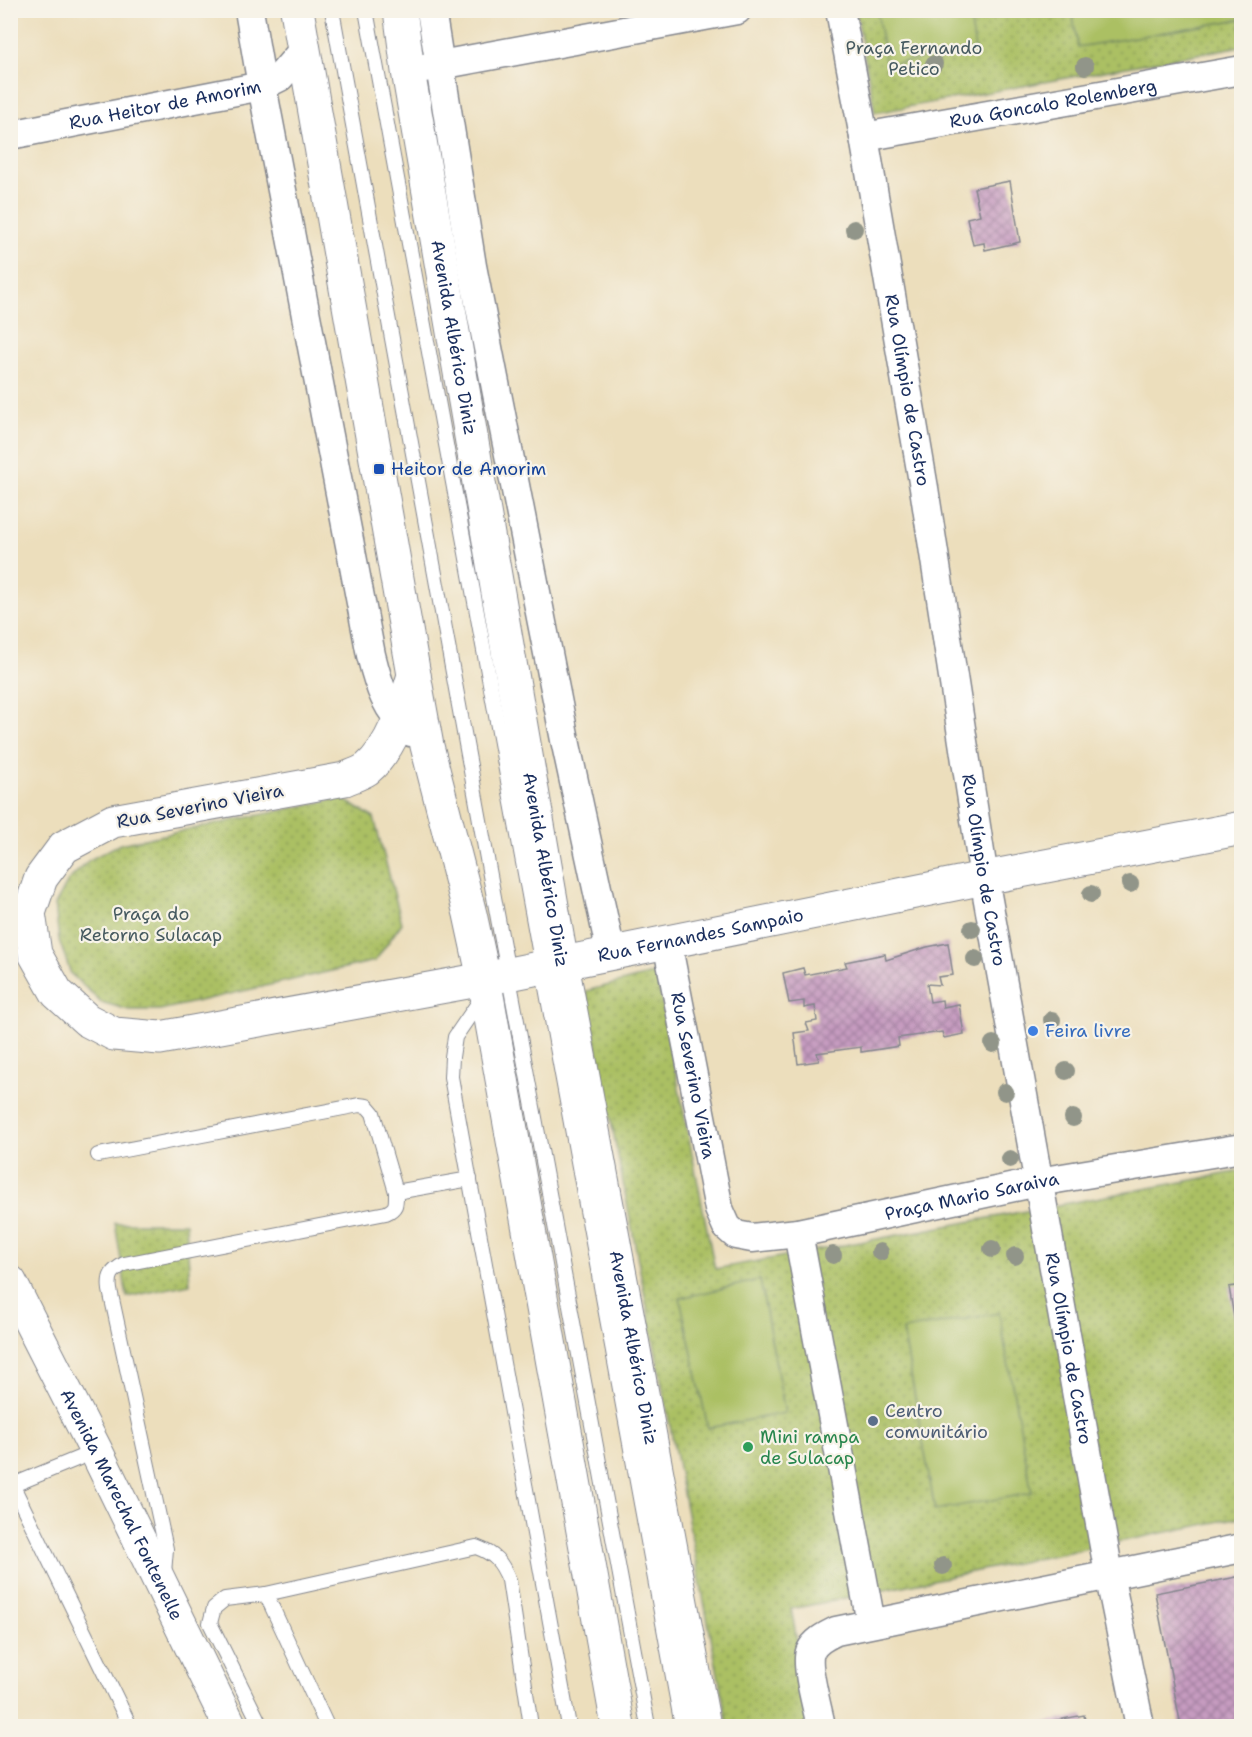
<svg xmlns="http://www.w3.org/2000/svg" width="1252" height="1737" viewBox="0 0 1252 1737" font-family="'Shantell Sans',sans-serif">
<defs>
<pattern id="grass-dots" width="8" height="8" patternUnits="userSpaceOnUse" patternTransform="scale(1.5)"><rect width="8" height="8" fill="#abc064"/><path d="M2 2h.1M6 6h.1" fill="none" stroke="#8a9c56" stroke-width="1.8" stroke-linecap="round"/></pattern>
<pattern id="building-cross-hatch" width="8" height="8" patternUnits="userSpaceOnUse" patternTransform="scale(1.5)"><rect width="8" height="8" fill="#c69bc0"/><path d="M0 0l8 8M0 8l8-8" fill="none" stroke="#a07f9f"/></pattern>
</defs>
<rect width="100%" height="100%" fill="#f7f3e8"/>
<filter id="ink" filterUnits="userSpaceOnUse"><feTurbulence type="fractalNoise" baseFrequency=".0167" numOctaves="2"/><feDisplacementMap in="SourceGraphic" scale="12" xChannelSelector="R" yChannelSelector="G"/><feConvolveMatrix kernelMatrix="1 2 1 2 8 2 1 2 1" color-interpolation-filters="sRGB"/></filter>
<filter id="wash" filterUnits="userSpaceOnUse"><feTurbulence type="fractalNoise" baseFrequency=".008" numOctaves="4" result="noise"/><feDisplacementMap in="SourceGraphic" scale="24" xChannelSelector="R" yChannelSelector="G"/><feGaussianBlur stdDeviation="1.35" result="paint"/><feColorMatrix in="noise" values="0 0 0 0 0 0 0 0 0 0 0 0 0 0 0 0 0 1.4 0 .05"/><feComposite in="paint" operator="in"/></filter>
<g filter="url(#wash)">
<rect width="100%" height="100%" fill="#ecdebc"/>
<g fill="url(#grass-dots)" stroke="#637861" stroke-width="1.5">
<path d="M856,11H1241V46L875,113Z"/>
<path d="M341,798L374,818L402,923L375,961L160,1010H129L101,1002L71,974L59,940L55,905L68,881L89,860L120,844Z"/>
<path d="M656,973L715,1269L1241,1171V1517L791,1609L813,1726H728L586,991Z"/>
<path d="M115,1223H186L190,1284L127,1297Z"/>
</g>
<g fill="#abc064" stroke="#637861" stroke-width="1.5">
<path d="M877,11H969L975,49L886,65Z"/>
<path d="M1072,11H1241V19L1078,47Z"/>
<path d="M760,1280L785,1413L708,1428L680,1298Z"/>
<path d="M999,1313L1032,1493L935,1510L903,1330Z"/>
</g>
<g id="blocks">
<g fill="url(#building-cross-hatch)">
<path d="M1010,181L1020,242L985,250L984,243L973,245L967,218L980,215L974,188Z"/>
<path d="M948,943L953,975L938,977L940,985L927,984L930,1002L942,1000L943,1007L959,1004L964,1034L944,1038L942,1032L898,1038L899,1046L861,1052V1047L817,1053L819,1061L798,1064L794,1033L809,1031L806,1023L817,1021L815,1006L804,1008V1001L789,1003L783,973L803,968L805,975L847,967L845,962L885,954L886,960L927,947Z"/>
<path d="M1242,1285V1353H1240L1229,1287Z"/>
<path d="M1242,1576V1726H1181L1155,1593Z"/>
<path d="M1084,1715L1086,1726H1031L1030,1725Z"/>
</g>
</g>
</g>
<g filter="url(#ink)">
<use href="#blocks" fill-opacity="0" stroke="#84868d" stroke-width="1.5"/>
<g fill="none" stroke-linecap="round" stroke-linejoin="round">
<defs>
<g id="service">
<path d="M332,10L496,908L648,1726"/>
<path d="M366,10L682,1726"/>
<path d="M483,996L455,1037L452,1057L451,1077L569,1726"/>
<path d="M98,1155L359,1105L367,1106L373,1113L396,1192C396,1204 397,1208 386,1213L124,1264C112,1271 108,1275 110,1290L166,1549L164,1573"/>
<path d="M396,1192L470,1179"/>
<path d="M10,1480L130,1726"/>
<path d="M13,1485L96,1451"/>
<path d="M266,1594L327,1726"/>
<path d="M261,1726L210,1623L214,1608L225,1599L266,1594L476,1547C495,1554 501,1561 509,1580L531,1726"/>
</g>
<g id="minor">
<path d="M249,10L262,86L371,655C379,687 386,710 411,732"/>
<path d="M431,10L472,266L565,740L611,953"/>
<path id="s1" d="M840,10L864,137L924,488L984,878L1109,1574L1140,1726"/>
<path d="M424,68L737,10"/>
<path id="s2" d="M10,135L262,86L280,77L304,49"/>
<path id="s3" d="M864,137L1242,70"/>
<path id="s4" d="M667,942L719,1209L727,1227L736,1235L752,1238L798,1233L1038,1182L1242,1148"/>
<path d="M798,1233L871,1623"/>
<path d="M821,1726C818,1710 805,1666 810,1652C815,1641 826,1636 836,1631L1242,1548"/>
</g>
<g id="secondary">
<path id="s5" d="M414,675C405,705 393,747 367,769C361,773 352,776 345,779L113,821L64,847L41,878L29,913L35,954L57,993L87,1020L114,1034L160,1038L484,979L984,878L1242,828"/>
<path id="s6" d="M10,1282L96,1451L230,1726"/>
</g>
<g id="primary">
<path d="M297,10L414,675L427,746L470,914L484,979L618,1726"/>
<path id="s7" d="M400,10L408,71L562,964L704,1726"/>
</g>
</defs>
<use href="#service" stroke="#84868d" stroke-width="16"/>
<use href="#minor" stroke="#84868d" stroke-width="31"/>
<use href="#secondary" stroke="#84868d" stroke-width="35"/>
<use href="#primary" stroke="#84868d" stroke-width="35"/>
<use href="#service" stroke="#fff" stroke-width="14"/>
<use href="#minor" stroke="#fff" stroke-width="28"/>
<use href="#secondary" stroke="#fff" stroke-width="33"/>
<use href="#primary" stroke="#fff" stroke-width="33"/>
</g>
<g fill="#919589">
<circle cx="934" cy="64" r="9"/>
<circle cx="1085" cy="66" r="9"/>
<circle cx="854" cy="229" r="9"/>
<circle cx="1130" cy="884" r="9"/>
<circle cx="1091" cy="894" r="9"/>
<circle cx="972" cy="929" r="9"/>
<circle cx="975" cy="959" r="9"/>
<circle cx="1052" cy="1020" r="9"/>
<circle cx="993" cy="1044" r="9"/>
<circle cx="1066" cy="1071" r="9"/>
<circle cx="1005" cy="1092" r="9"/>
<circle cx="1073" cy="1118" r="9"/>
<circle cx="1010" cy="1159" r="9"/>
<circle cx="992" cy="1249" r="9"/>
<circle cx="880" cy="1252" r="9"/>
<circle cx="833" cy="1255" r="9"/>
<circle cx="1015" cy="1256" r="9"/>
<circle cx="943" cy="1566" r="9"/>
</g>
</g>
<rect fill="#1a4fb4" stroke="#f7f3e8" stroke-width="2" x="373" y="463" width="12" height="12" rx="3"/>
<circle fill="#3f7fe0" stroke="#f7f3e8" stroke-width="2" cx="1033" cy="1031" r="6"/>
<circle fill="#5c6f8a" stroke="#f7f3e8" stroke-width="2" cx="873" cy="1421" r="6"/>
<circle fill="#2e9e5b" stroke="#f7f3e8" stroke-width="2" cx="748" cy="1447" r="6"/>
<g text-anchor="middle" stroke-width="4.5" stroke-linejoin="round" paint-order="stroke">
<g font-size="18" fill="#465a60" stroke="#f7f3e8">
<text x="914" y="54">Praça Fernando<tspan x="914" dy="21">Petico</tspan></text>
<text x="151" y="920">Praça do<tspan x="151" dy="21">Retorno Sulacap</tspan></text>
</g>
<g font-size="18" fill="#1b2f5e" stroke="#f7f3e8">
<text dy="6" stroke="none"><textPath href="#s2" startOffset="158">Rua Heitor de Amorim</textPath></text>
<text dy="6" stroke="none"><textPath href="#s3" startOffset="192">Rua Goncalo Rolemberg</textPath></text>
<text dy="6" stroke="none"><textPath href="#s7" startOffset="332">Avenida Albérico Diniz</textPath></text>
<text dy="6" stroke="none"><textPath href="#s1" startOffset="386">Rua Olímpio de Castro</textPath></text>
<text transform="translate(200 806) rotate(-11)" y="6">Rua Severino Vieira</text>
<text dy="6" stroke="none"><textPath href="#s7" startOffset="872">Avenida Albérico Diniz</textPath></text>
<text dy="6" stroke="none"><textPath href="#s1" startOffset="872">Rua Olímpio de Castro</textPath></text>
<text dy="6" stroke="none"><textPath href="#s5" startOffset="1251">Rua Fernandes Sampaio</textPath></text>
<text dy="6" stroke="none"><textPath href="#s4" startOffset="136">Rua Severino Vieira</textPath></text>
<text dy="6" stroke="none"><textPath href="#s4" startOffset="544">Praça Mario Saraiva</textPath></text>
<text dy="6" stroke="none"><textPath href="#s7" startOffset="1358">Avenida Albérico Diniz</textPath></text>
<text dy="6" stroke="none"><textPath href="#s1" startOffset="1358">Rua Olímpio de Castro</textPath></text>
<text dy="6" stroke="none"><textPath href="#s6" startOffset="249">Avenida Marechal Fontenelle</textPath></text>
</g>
<g font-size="18" fill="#164399" stroke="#f7f3e8" text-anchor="start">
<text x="391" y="475">Heitor de Amorim</text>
</g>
<g font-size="18" fill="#366cbe" stroke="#f7f3e8" text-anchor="start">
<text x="1045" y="1037">Feira livre</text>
</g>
<g font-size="18" fill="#4e5e75" stroke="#f7f3e8" text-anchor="start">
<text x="885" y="1417">Centro<tspan x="885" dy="21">comunitário</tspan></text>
</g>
<g font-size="18" fill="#27864d" stroke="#f7f3e8" text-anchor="start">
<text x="760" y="1443">Mini rampa<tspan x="760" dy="21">de Sulacap</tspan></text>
</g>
</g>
<rect width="1252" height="1737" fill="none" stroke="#f7f3e8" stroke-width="36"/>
</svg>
